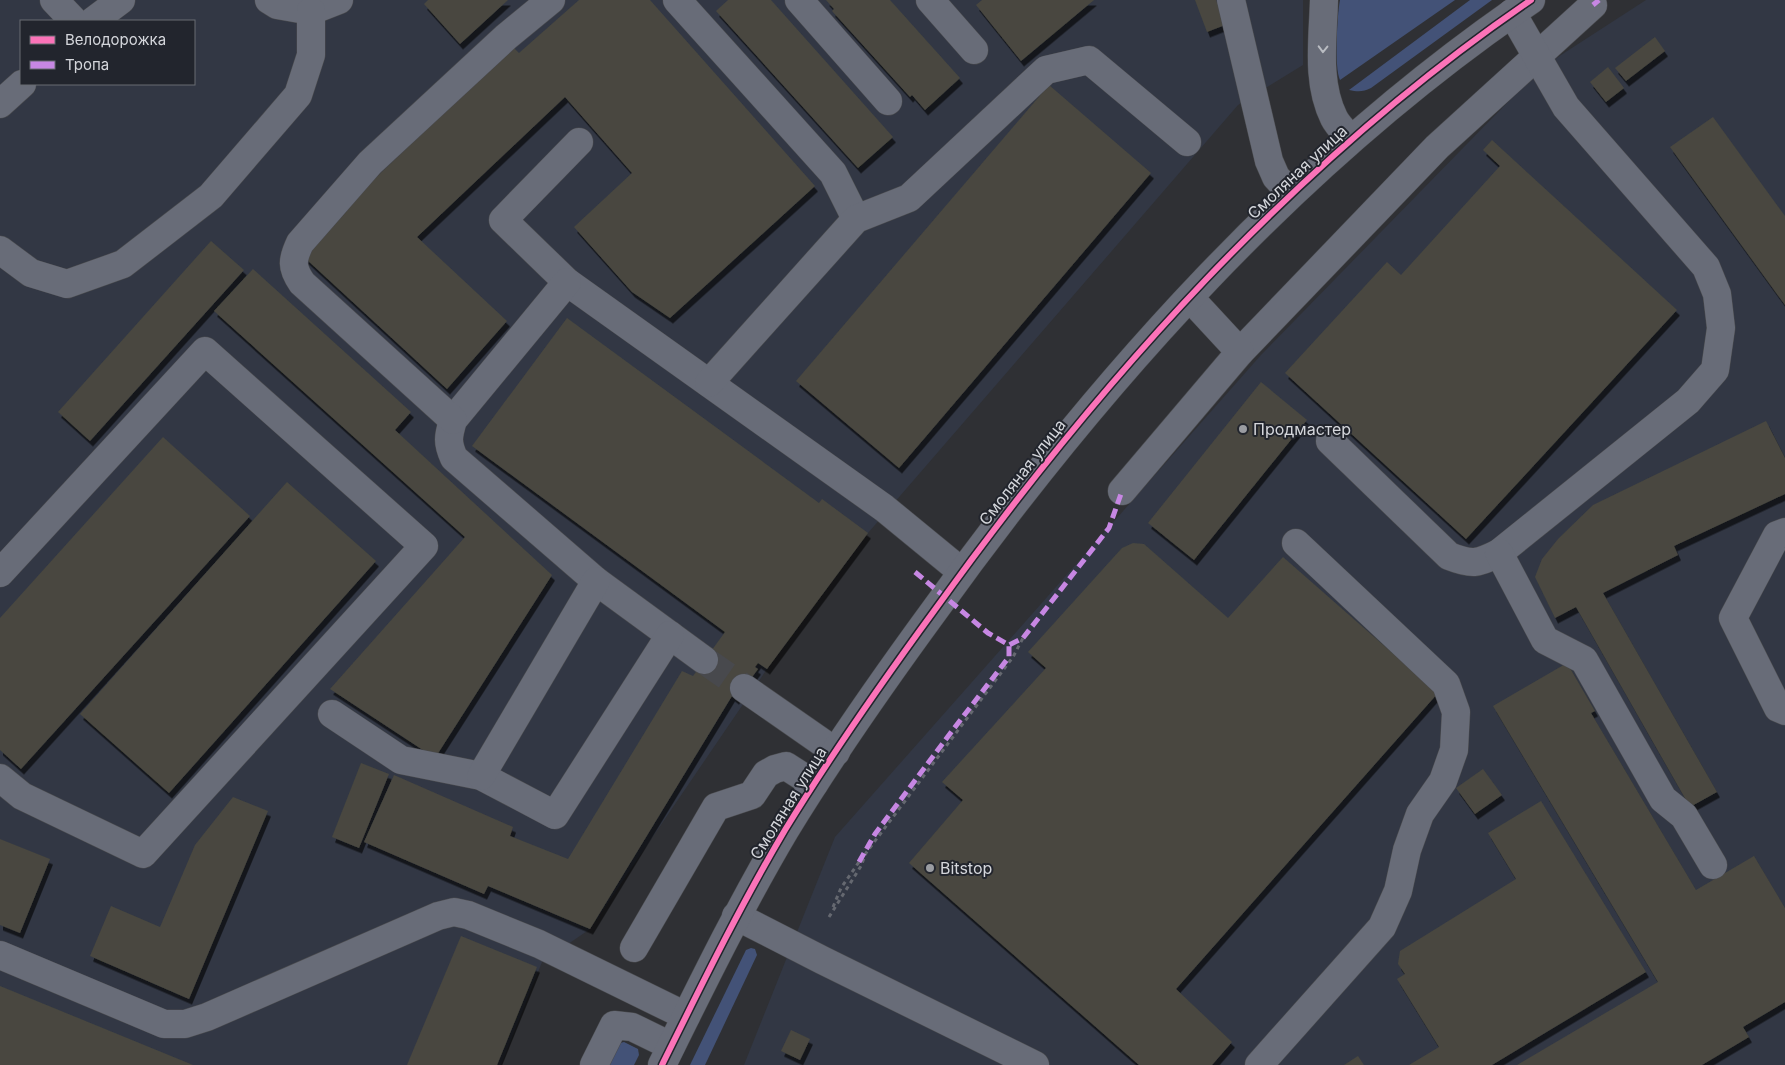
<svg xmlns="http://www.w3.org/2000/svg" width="1785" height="1065" viewBox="0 0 1785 1065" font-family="Inter,sans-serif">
<defs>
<filter id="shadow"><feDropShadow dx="3" dy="5.5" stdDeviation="0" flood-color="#0009"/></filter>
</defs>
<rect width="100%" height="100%" fill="#2f3034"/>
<g fill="#323744" fill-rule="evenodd">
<path d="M0,0H1303V65L1238,105L868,533L767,669L590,929L542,962L501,1065H0ZM21,21H194V84H21Z"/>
<path d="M1646,0H1785V1065H744L835,837L1261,355L1541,68Z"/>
</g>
<g fill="#435277">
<path d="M1340,0H1455L1340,80C1334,68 1337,15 1340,0Z"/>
<path d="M1470,0H1492L1371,88C1363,92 1358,92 1349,90Z"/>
<path d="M751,948L755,949L757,955L705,1065H690L746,950Z"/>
<path d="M624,1042L638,1049L639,1055L634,1065H606L620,1043Z"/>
</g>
<g fill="#48473f" filter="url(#shadow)">
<path d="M428,0H508L460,44L424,4Z"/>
<path d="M579,0H650L815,186L670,318L632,292L574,227L632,173L565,97L417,237L507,321L447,389L305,258L347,211L344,208L513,47L519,53Z"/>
<path d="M728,0H771L893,137L858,168L716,11Z"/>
<path d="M826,0H890L960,78L925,110L912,95L910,97L832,11L834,9Z"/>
<path d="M982,0H1094L1021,61L976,5Z"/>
<path d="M1195,0H1216L1225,25L1207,32Z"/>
<path d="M1655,37L1665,51L1626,81L1615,68Z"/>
<path d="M1608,67L1624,88L1606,102L1590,82Z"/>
<path d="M1049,85L1151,173L899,468L796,381Z"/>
<path d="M1713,117L1785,216V305L1670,147Z"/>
<path d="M1492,140L1677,310L1466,539L1285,373L1387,262L1401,275L1500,166L1483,150Z"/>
<path d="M211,241L244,270L90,441L58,412Z"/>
<path d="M253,269L411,412L395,430L552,575L435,758L330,689L465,537L214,311Z"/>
<path d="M567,318L819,503L822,499L868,533L767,669L758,663L755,667L758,669L736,699L732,696L590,929L488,886L484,894L364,842L394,775L513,827L510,836L568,859L682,671L693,676L725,632L472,446Z"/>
<path d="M1261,382L1307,420L1194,560L1148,523Z"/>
<path d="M1766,421L1785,458V494L1674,546L1678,555L1603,593L1717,792L1690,807L1576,607L1555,618L1535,577L1542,559L1558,539L1593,505Z"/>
<path d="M163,437L250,516L21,769L0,750V618Z"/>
<path d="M287,482L376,561L169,793L80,714Z"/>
<path d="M1133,543L1144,544L1228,618L1283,557L1438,693L1176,989L1232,1042L1212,1065H1139L909,863L963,800L942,782L1046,668L1028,652L1122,548Z"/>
<path d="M1567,663L1595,711L1591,713L1696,890L1754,856L1785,908V1002L1743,1027L1749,1037L1702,1065H1517L1658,982L1493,706Z"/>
<path d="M361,763L389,774L359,848L332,837Z"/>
<path d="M1483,769L1502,795L1475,814L1456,788Z"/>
<path d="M233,797L268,811L189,999L90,956L111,906L160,927L195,845Z"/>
<path d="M1541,801L1646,972L1492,1065H1409L1439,1047L1397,979L1405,974L1398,964L1400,951L1516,879L1488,833Z"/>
<path d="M0,839L50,859L20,933L0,925Z"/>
<path d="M461,936L537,967L497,1065H407Z"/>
<path d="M0,986L193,1065H0Z"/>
<path d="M791,1030L810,1039L800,1060L781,1051Z"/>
<path d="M1358,1056L1364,1065H1344Z"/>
</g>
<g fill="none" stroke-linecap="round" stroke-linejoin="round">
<path stroke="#48494d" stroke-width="28" stroke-dasharray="28 14" stroke-linecap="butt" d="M704,660L744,688"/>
<defs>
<g id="minor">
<path d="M54,0L74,21"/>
<path d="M269,0L277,5L311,11L339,0"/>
<path d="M677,0L833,173L856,219"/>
<path d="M799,0L888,101"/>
<path d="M930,0L974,50"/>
<path d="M1231,0L1269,161L1276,177L1291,193"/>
<path d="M1324,0C1323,39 1316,82 1334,118C1338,126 1345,132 1351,139"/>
<path d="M93,21L121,0"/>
<path d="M0,104L22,84"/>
<path d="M579,142L503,220L567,282L884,508L962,572"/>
<path d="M0,250L31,273L67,284L123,264L211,196L298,95L311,55V11"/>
<path d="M567,282L453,420C448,437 447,442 454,458L596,581L704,660"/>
<path d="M1240,352L1437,147L1593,5"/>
<path d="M709,383L856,219L909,198L1046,70L1089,60L1187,142"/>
<path d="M453,420L302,283C291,267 292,260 300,243L370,163L506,37L551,0"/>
<path d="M1330,441L1449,556C1472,565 1477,564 1499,553L1688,401L1715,370L1721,328L1717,294L1706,267L1566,107L1512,13"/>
<path d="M1122,491L1240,352L1190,298"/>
<path d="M1785,532L1777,535L1733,618L1778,708L1785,711"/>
<path d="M1499,553L1545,640L1584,660L1663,799L1684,816L1713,865"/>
<path d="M0,573L205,351L424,546L143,854L22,796L0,778"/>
<path d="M744,688L836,752"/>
<path d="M332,714L401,760L481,776L555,815L670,635"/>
<path d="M481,776L596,581"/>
<path d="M736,916L822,960L1035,1065"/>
<path d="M634,948L716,807L752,795L766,774L775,769L786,766L814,784"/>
<path d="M0,955L164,1024H185L207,1017L438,916L454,912L468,915L539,944L686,1016"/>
<path d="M594,1065L614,1025L632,1027L671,1046"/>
<path d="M662,1065C701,986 740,906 785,830C831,755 882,682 934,611C1100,380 1295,161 1531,0"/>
<path d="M1259,1065L1382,927L1398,891L1407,850L1420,814L1443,781L1454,750L1456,712L1446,684L1296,543"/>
</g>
</defs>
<use href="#minor" stroke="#4a4b4e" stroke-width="29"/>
<g stroke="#656870" stroke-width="3" stroke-dasharray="4 4" stroke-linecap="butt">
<path d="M833,907L841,888L859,862"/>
<path d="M829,917L861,866L866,853L1013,657L1023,638"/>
</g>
<use href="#minor" stroke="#686c78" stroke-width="28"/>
<g stroke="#c787e3" stroke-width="5" stroke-dasharray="10 5" stroke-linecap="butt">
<path d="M1593,5L1599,0"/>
<path d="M915,572L988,633L1009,645L1023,638L1109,528L1122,491"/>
<path d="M859,862L875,834L952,731L1009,657V645"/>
</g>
<defs>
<path id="cycleway" d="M662,1065C701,986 740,906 785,830C831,755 882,682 934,611C1100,380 1295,161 1531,0"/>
</defs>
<use href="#cycleway" stroke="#22252d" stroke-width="9"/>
<use href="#cycleway" stroke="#fb73b8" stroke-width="6"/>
</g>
<defs><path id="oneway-chevron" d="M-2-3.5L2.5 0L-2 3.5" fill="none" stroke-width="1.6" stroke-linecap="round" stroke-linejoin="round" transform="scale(1.25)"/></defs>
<use stroke="#b9bcc2" href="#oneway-chevron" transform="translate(1323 49) rotate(91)"/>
<g fill="#9a9ca1" stroke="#22252d" stroke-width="2">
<circle cx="1243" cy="429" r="5"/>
<circle cx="930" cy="868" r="5"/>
</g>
<g text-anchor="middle" stroke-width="4" stroke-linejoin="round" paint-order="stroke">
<g font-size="16" fill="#d4d6db" stroke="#22252d">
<text transform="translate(1297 172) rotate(-43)" y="6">Смоляная улица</text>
<text transform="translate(1022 472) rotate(-52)" y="6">Смоляная улица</text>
<text transform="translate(788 803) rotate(-58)" y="6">Смоляная улица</text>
</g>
<g font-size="16" fill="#d4d6db" stroke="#22252d" text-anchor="start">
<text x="1253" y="435">Продмастер</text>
<text x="940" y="874">Bitstop</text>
</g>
</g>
<rect x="20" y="20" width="175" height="65" fill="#22252d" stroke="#696c73"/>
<rect x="30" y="36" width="25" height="8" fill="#fb73b8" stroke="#696c73"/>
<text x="65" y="45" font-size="15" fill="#d4d6db">Велодорожка</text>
<rect x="30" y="61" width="25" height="8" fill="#c787e3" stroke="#696c73"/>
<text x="65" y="70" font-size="15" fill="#d4d6db">Тропа</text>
</svg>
